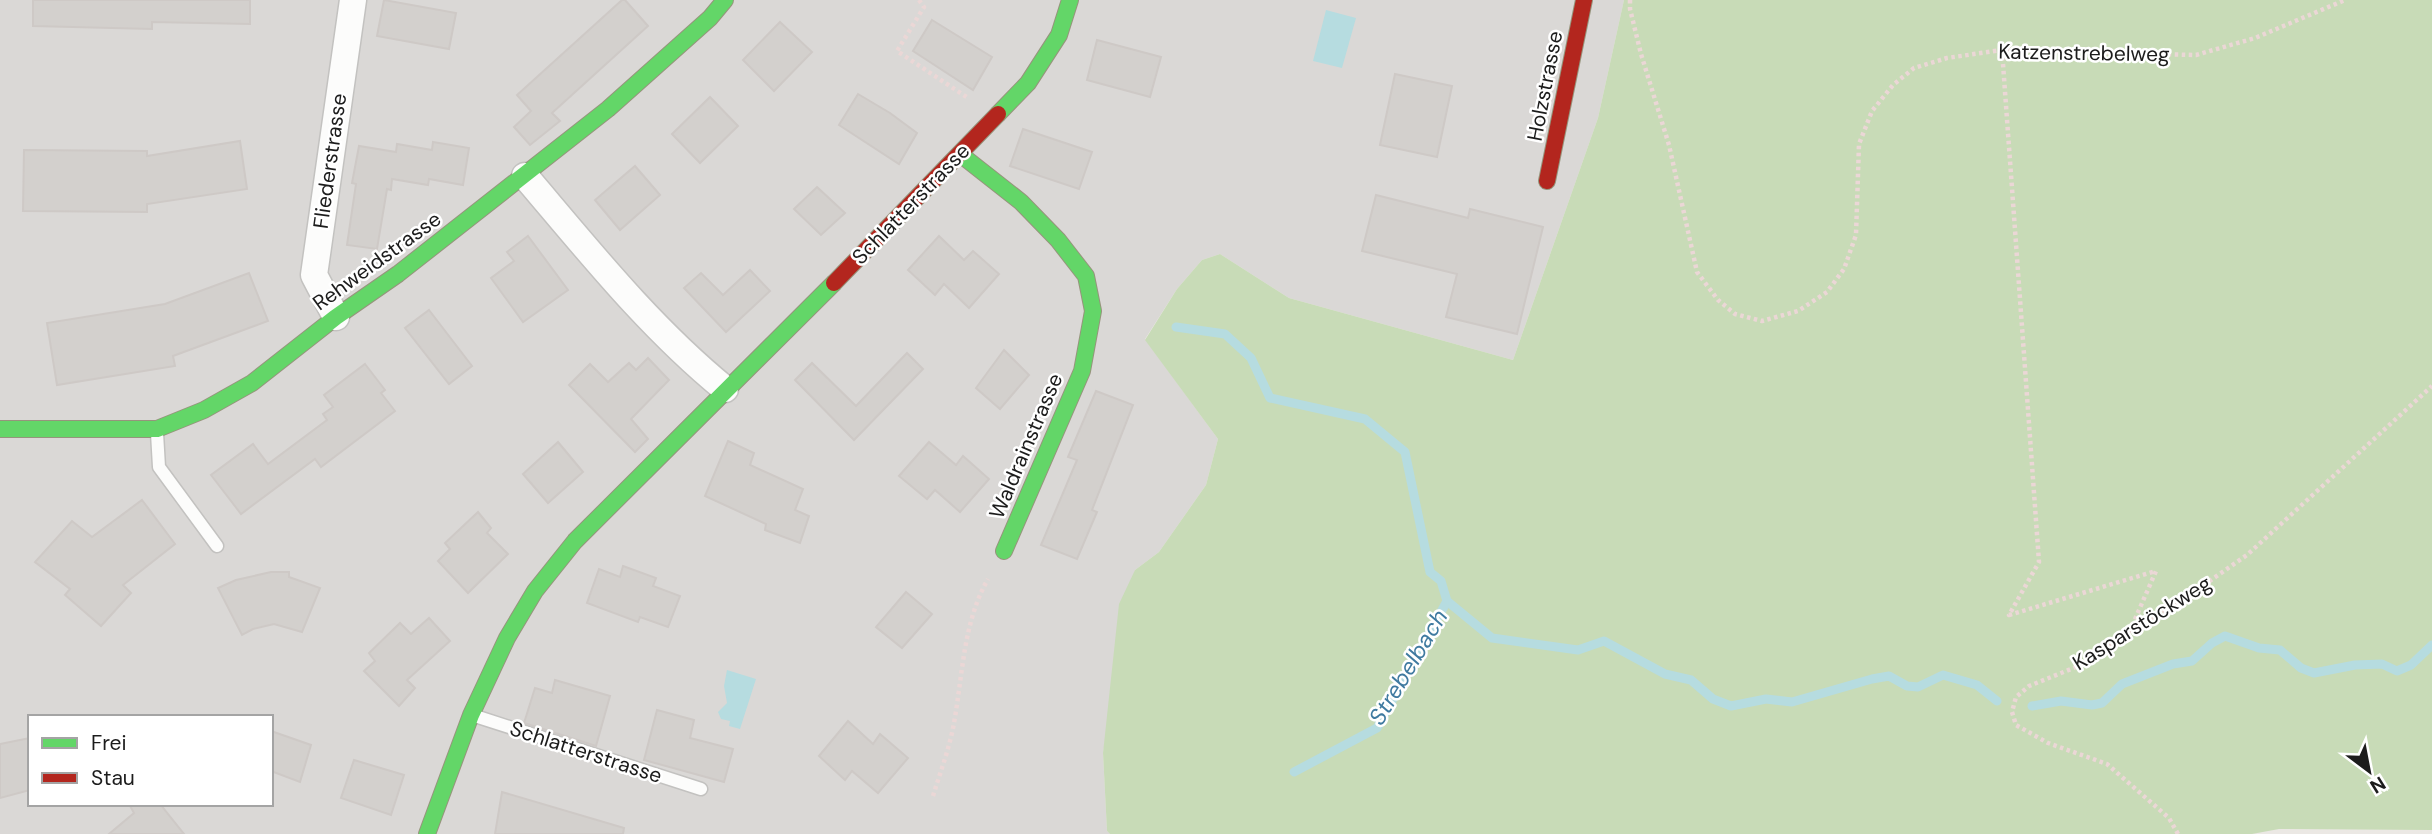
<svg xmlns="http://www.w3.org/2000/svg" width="2432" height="834" viewBox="0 0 2432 834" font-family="'DM Sans',sans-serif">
<rect width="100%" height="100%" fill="#ebe8e4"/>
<path fill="#dad8d6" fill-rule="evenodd" d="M0,0H1624L1598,118L1513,360L1289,298L1220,254L1202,260L1177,289L1145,339L1218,439L1206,485L1159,552L1135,570L1103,753L1107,831L1110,834H0ZM30,717H271V804H30Z"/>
<path fill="#c8dbb7" d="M1624,0H2432V830L2279,829L2252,834H1110L1107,831L1103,753L1119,604L1135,570L1159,552L1206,485L1218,439L1145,340L1177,289L1202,260L1220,254L1289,298L1513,360L1598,118Z"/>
<g fill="#b6dce0">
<path d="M1326,10L1356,18L1342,68L1313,61Z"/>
<path d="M727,670L756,679L740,729L729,726L730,721L721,719L718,712L727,703L724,686Z"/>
</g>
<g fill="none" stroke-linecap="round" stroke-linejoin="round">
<g stroke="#b6dce0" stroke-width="9">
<path d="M1176,327L1225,334L1251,358L1270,398L1365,419L1405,452L1430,572L1441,581L1447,601L1492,638L1578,650L1604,641L1665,674L1691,680L1713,699L1731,706L1766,699L1792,702L1872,679L1889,676L1907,686L1918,687L1943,675L1977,685L1997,701"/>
<path d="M2032,706L2061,701L2092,705L2102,703L2122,684L2173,664L2192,661L2212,643L2225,636L2259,648L2280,650L2301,668L2314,673L2355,665L2382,664L2397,671L2411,665L2432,645"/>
<path d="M1294,772L1377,728L1447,601"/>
</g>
</g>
<g fill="#d3d0cd" stroke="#cec9c6" stroke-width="2">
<path d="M33,0H250V24L152,22V29L33,26Z"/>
<path d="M384,0L456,13L449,49L377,36Z"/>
<path d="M622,0H625L648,26L552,113L560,121L530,145L514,127L531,111L517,95Z"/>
<path d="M932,20L992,57L973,90L913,51Z"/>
<path d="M780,22L812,52L774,91L743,60Z"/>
<path d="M1097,40L1161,57L1150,97L1087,80Z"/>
<path d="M1395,74L1452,86L1437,157L1380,145Z"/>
<path d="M858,94L890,113L917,133L899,164L839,125Z"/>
<path d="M710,97L738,126L700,163L672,134Z"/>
<path d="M1023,129L1092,152L1079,189L1010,166Z"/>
<path d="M240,141L247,189L147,204V212L23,211L24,150L147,151V156Z"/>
<path d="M433,142L469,148L463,185L429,179L428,185L392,179L391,190L387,189L377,249L347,245L356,184L352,183L359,146L396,152L397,144L432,150Z"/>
<path d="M635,166L660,195L620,230L595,200Z"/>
<path d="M817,187L845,213L821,235L794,209Z"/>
<path d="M1376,195L1468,218L1470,209L1543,227L1517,334L1446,317L1457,274L1362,251Z"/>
<path d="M528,236L568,290L523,322L491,278L514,261L507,252Z"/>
<path d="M939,236L964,260L973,251L999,274L969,308L944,284L935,295L908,270Z"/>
<path d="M750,270L770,291L726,332L684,288L701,273L723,295Z"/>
<path d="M249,273L268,321L173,356L175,366L57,385L47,323L165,304Z"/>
<path d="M429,310L472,366L449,384L405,328Z"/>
<path d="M1004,350L1029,375L1000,409L976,388Z"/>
<path d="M907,353L923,369L854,440L795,380L812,363L856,406Z"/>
<path d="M648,358L669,380L631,419L648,439L635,452L569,385L590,364L608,382L629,363L636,370Z"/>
<path d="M365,364L385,390L381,393L395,411L321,467L315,459L241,514L211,475L253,444L268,464L327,420L323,414L333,407L324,395Z"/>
<path d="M1096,391L1133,405L1092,510L1097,512L1077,559L1041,545L1077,460L1068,457Z"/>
<path d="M728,441L754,453L750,465L803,489L795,510L809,516L800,543L765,530L766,524L705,496Z"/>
<path d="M558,442L583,472L548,503L523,474Z"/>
<path d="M929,442L956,465L963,456L989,479L960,512L935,490L927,499L899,476Z"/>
<path d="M142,500L175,544L123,585L131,593L101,626L65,595L70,589L35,562L72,521L92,537Z"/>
<path d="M478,512L491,528L487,533L508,554L468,593L438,561L450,549L445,543Z"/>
<path d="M623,566L656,578L653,586L680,596L668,627L640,617L638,622L587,603L599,569L620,577Z"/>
<path d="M271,572H289V577L320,588L302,632L274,624L253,629L242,635L218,588L236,580Z"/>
<path d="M906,592L932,614L902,648L876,627Z"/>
<path d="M429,618L450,641L407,680L415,688L399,706L364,671L375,661L369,653L400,623L411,634Z"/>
<path d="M555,680L610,696L596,746L524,723L535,688L552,693Z"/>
<path d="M657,710L694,720L690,738L733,749L724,782L644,760Z"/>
<path d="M848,721L873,744L880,734L908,758L878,793L852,771L845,780L819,756Z"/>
<path d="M271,731L311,745L300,782L271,771Z"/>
<path d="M30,738V790L0,798V744Z"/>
<path d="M354,760L404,775L391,815L341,798Z"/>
<path d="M502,792L624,828L623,834H495Z"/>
<path d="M129,804H160L184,834H109L134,813Z"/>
</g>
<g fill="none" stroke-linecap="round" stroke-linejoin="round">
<defs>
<g id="lane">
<path d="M157,433L159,467L217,546"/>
<path d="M475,716L701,789"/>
</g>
<g id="street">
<path d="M525,176C588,250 649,327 725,389"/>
<path d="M336,317L314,275L353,0"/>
</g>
<g id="fast">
<path d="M998,114L1028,83L1059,35L1070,0"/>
<path d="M960,154L1021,202L1058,240L1086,276L1093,311L1082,371L1004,551"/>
<path d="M0,429H157L204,410L252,383L336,317L398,274L608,109L710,18L725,0"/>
<path d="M427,834L471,715L507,638L535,591L575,541L834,283"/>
</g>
<g id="jam">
<path d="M1547,181L1584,0"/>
<path d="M834,283L998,114"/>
</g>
</defs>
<use href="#lane" stroke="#c3c2c0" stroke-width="15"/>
<use href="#street" stroke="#c3c2c0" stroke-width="29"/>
<use href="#fast" stroke="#96947c" stroke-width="18"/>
<use href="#jam" stroke="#96947c" stroke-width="18"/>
<g stroke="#ebd7d6" stroke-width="4.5" stroke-dasharray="3.5 3.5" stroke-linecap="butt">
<path d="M919,0L924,7L897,51L968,98"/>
<path d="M1630,0V9L1641,54L1669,145L1697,272L1718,300L1735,314L1762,321L1798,311L1827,292L1844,269L1856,235L1859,144L1872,111L1893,85L1914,68L1947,58L2002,50L2196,55L2255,38L2345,0"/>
<path d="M2002,50L2039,562L2009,615L2156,571L2129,633"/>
<path d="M933,796C941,770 951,744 955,717C963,670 964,621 988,579"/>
<path d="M2178,834L2169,818L2107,764L2048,743L2016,725L2012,712L2016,697L2029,686L2076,667L2178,603L2247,555L2432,386"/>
</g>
<use href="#lane" stroke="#fcfcfb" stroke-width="12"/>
<use href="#street" stroke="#fcfcfb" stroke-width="26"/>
<use href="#fast" stroke="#63d668" stroke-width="16"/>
<use href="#jam" stroke="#b3261e" stroke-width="16"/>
</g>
<g text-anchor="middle" stroke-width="5" stroke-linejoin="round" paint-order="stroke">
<g font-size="21" fill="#1c1c1c" stroke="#fff">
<text transform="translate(2084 53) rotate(1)" y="7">Katzenstrebelweg</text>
<text transform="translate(1545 86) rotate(-79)" y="7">Holzstrasse</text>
<text transform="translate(330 161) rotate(-82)" y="7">Fliederstrasse</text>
<text transform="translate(911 204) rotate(-46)" y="7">Schlatterstrasse</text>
<text transform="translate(377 261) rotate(-36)" y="7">Rehweidstrasse</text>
<text transform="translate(1026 446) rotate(-67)" y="7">Waldrainstrasse</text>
<text transform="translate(2142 623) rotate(-32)" y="7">Kasparstöckweg</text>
<text transform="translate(586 752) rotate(18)" y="7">Schlatterstrasse</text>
</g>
<g font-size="23" font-style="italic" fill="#3f7aa0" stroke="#fff">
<text transform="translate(1408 667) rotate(-59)" y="8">Strebelbach</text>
</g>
</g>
<rect x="28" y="715" width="245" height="91" fill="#ffffff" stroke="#a4a4a4" stroke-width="2"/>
<rect x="42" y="738" width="35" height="10" fill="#63d668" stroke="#a4a4a4" stroke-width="2"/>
<text x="91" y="750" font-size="21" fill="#1c1c1c">Frei</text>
<rect x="42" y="773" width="35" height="10" fill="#b3261e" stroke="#a4a4a4" stroke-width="2"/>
<text x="91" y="785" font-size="21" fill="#1c1c1c">Stau</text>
<g transform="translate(2369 771) rotate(148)" stroke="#ffffff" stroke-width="5" paint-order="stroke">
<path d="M0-5L12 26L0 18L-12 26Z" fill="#1c1c1c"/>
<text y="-10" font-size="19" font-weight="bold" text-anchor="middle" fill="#1c1c1c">N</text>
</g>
</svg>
